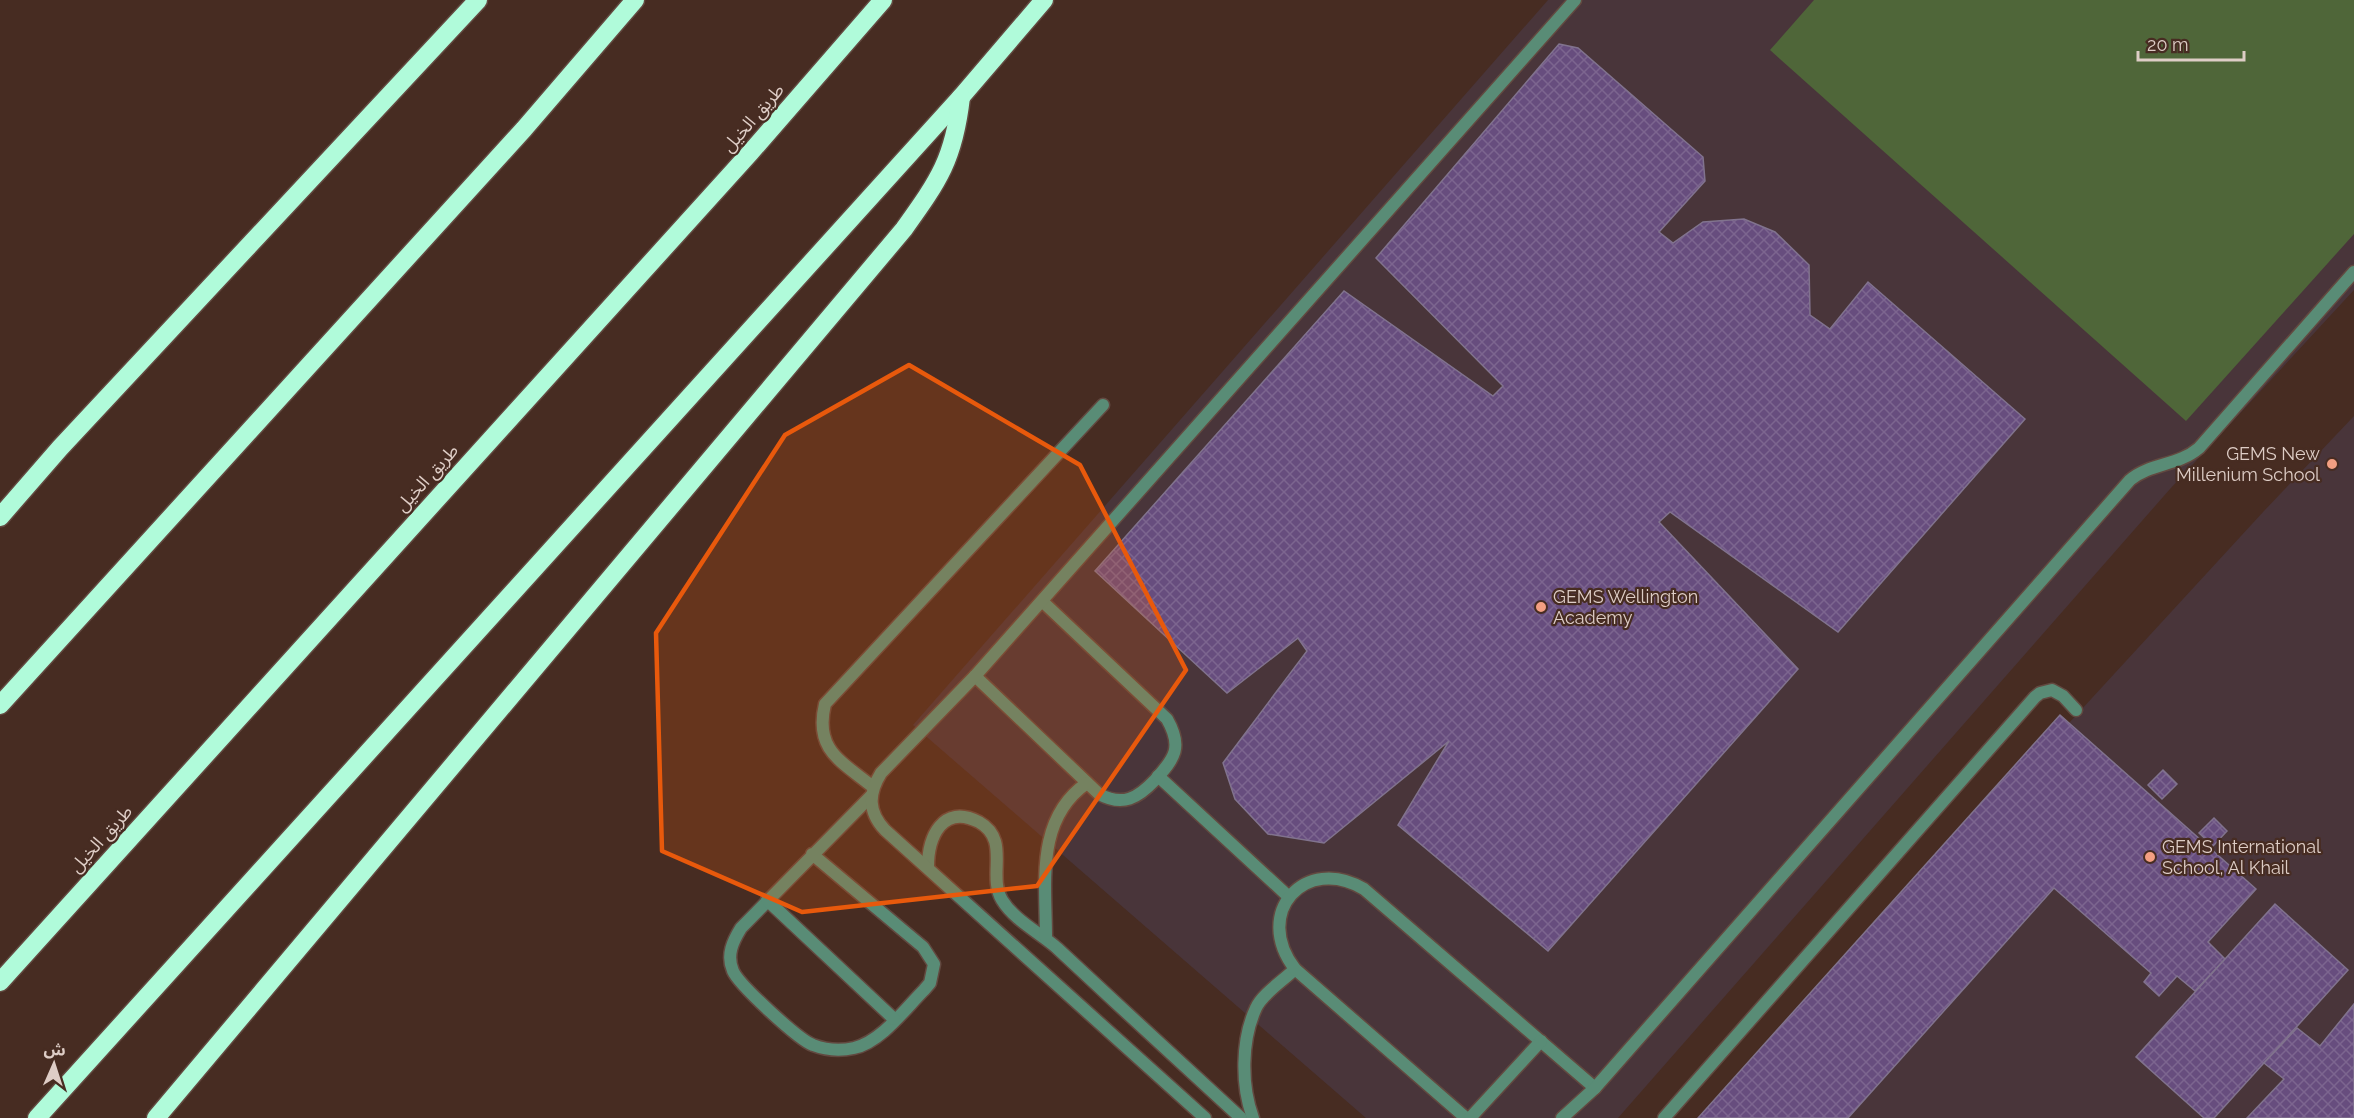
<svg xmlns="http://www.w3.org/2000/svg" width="2354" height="1118" viewBox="0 0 2354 1118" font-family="Raleway,'Noto Sans Arabic',sans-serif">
<defs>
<pattern id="building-cross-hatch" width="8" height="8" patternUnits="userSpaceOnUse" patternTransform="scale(1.5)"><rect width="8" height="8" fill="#674d7e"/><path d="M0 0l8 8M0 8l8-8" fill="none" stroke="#7c658f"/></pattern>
</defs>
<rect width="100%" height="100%" fill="#472c22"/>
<g fill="#49353a">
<path d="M1548,0H2354V290L2170,489L1618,1118H1366L913,725Z"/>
<path d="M2354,416V1118H1706L2264,511Z"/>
</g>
<path fill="#4f6639" d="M1814,0H2354V234L2186,421L1770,50Z"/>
<g fill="url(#building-cross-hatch)" stroke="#81738e" stroke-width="1.5">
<path d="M1559,44L1578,48L1703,157L1705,181L1659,232L1673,243L1703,222L1744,219L1775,232L1809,265L1810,315L1830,329L1868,282L2025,419L1838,632L1670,512L1659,522L1798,669L1548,951L1398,825L1449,741L1324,843L1268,834L1235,799L1223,763L1307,651L1298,638L1227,693L1095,571L1344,291L1493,396L1503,386L1376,258Z"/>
<path d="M2060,715L2256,889L2208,942L2225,959L2195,991L2177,976L2159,996L2144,982L2151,973L2054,888L1848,1118H1698Z"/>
<path d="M2163,770L2177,784L2162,799L2148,785Z"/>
<path d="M2214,818L2227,831L2213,846L2199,833Z"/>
<path d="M2275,904L2348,970L2214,1118H2204L2136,1057Z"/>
<path d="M2354,1004V1118H2247L2284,1079L2264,1063L2297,1028L2320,1046Z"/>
</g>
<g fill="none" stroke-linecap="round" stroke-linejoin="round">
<defs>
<g id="service">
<path d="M975,676L1099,794C1123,807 1138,798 1155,780C1175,758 1183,747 1167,719L1042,601"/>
<path d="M1158,776L1289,897"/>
<path d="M873,787C841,761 814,750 825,704L1103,405"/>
<path d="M812,854L923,947L934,964L930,983L924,990C905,1009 881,1042 854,1048C840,1051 826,1050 813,1045C799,1040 739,985 733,971C726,955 733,941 741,928L871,796"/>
<path d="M928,867C928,838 942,803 979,822C1011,840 987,875 1002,900C1014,920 1040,933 1057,948C1118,1005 1179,1061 1241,1118"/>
<path d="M767,900L894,1019"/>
<path d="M1046,938C1046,883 1035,819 1087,783"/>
<path d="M1205,1118L885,830C868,812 868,794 881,773L975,676L1575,0"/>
<path d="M1253,1118C1241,1086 1241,1040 1256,1008C1262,994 1284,980 1295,969"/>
<path d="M1466,1118L1295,969C1252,913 1305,854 1364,889L1595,1088"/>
<path d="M1470,1118L1541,1041"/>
<path d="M1562,1118L1595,1088L2130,480C2150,463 2178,466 2199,448L2354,272"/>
<path d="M1664,1118L2035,697L2040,693L2052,690L2063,696L2076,710"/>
</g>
<g id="motorway">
<path d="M0,517L60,448L478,0"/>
<path d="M0,705L524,129L635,0"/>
<path d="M0,982L750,153L883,0"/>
<path d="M37,1118L961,97L1044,0"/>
<path d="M156,1118L904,229C939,180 954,159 961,97"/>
</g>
</defs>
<use href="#service" stroke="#624940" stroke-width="15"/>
<use href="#motorway" stroke="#624940" stroke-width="21"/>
<use href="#service" stroke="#598c76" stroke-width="12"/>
<use href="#motorway" stroke="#b0fbda" stroke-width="18"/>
</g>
<path fill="#e8590c" fill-opacity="0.2" stroke="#e8590c" stroke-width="4.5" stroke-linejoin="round" d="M909,365L1080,465L1186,670L1037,886L802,912L662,851L656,633L785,435Z"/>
<g fill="#f39f82" stroke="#472c22" stroke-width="2">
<circle cx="2332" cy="464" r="6"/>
<circle cx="1541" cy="607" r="6"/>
<circle cx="2150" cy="857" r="6"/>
</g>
<g text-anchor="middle" stroke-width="4.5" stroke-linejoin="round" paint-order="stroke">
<g font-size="18" fill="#decdc6" stroke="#472c22">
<text transform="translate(753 118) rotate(-49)" y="6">طريق الخيل</text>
<text transform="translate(427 478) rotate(-48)" y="6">طريق الخيل</text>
<text transform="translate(101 839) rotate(-48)" y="6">طريق الخيل</text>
</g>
<g font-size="18" fill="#decdc6" stroke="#472c22" text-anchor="start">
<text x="2320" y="460" text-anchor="end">GEMS New<tspan x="2320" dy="21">Millenium School</tspan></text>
<text x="1553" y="603">GEMS Wellington<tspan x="1553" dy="21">Academy</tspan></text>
<text x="2162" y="853">GEMS International<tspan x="2162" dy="21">School, Al Khail</tspan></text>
</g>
</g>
<g transform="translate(54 1064) rotate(3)" stroke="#472c22" stroke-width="4.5" paint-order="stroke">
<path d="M0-4.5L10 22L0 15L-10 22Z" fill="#decdc6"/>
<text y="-9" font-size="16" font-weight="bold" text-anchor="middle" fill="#decdc6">ش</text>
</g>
<path d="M2138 51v9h106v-9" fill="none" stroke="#decdc6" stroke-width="3"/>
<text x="2147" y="51" font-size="18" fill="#decdc6" stroke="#472c22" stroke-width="4.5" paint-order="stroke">20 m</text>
</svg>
